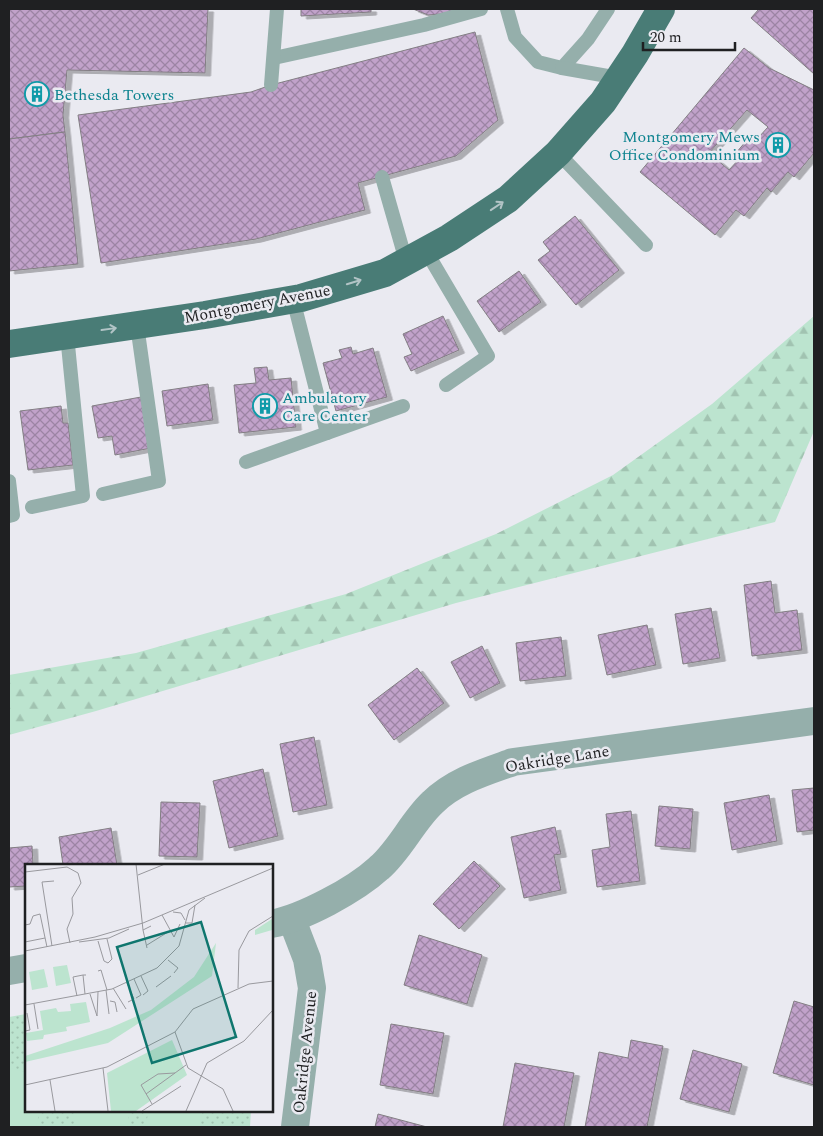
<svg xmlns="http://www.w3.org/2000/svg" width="823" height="1136" viewBox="0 0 823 1136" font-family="Spectral,serif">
<defs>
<pattern id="forest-firs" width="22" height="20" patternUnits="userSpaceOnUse" patternTransform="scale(1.25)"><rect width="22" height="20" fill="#bce4cf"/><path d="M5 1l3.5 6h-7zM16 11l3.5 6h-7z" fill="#a1c3b1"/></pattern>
<pattern id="park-dots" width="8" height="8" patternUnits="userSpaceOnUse" patternTransform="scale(1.25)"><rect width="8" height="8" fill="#bce4cf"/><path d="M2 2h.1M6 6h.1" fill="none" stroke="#a1c3b1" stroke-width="1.8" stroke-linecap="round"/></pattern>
<pattern id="building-cross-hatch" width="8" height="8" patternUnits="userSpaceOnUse" patternTransform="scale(1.25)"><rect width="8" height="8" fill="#c1a2ca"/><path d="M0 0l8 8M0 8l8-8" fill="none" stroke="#9c84a4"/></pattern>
<filter id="shadow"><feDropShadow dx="5.5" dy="3" stdDeviation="0" flood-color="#0004"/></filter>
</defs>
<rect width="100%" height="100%" fill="#eaeaf1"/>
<path fill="url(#forest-firs)" d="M814,316V431L775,522L456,603L96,711L9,735V675L136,653L346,594L496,534L613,475L712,404Z"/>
<path fill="url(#park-dots)" d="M26,1014V1110H251L250,1127H9V1017Z"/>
<g fill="#bce4cf">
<path d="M9,1068L26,1072V1110H40L36,1127H9Z"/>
<path d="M77,1110H130L127,1127H73Z"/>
<path d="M149,1110H203L199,1127H145Z"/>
</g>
<g fill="url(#building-cross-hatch)" stroke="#827e83" fill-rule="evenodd" filter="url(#shadow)">
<path d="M9,9H208L205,73L67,70L63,115L65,132L9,139Z"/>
<path d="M301,9H371V12L301,16Z"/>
<path d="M413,9H454V13L428,15Z"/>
<path d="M759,9H814V74L751,18Z"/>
<path d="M475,32L498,120L456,156L358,183L365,210L256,239L101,263L78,115L251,92L271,85Z"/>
<path d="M744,48L769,68L814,90V153L794,177L788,172L771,192L767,188L744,216L736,210L715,235L640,172ZM747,110L768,127L758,138L753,133L735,154L740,158L729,170L709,153Z"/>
<path d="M65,132L78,264L9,271V139Z"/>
<path d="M575,216L619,270L576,305L538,260L550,251L543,242Z"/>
<path d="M519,271L541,302L499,332L477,301Z"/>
<path d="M443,316L459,350L411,371L404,357L412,354L403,334Z"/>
<path d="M351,347L353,354L373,348L387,397L336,411L323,363L342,358L339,350Z"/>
<path d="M267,367L269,380L291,378L296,427L239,433L234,385L256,383L254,368Z"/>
<path d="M208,384L213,420L167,426L162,391Z"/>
<path d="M141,397L151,448L115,455L112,436L98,438L92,406Z"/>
<path d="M61,406L63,423H68L73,465L28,470L20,411Z"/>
<path d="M771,581L775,613L797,610L802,650L752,656L744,585Z"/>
<path d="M711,608L720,658L683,664L675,614Z"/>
<path d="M647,625L656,665L607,675L598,635Z"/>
<path d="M561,637L566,676L520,681L516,643Z"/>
<path d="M482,646L500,683L470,698L451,662Z"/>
<path d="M417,668L444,703L394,740L368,705Z"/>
<path d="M314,737L327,805L293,812L280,744Z"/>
<path d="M263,769L278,836L229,848L213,781Z"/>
<path d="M814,788V830L797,832L792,790Z"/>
<path d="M769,795L777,841L732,850L724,803Z"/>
<path d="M161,802L200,803L197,857L159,856Z"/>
<path d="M659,806L693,809L690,849L655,846Z"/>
<path d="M631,811L640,881L597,887L592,850L610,847L606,814Z"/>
<path d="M555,827L561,854L554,855L561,890L524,898L511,837Z"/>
<path d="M111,828L117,865H63L59,837Z"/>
<path d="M32,846L33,865H26V886L9,887V848Z"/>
<path d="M474,861L500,886L459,929L433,904Z"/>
<path d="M419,935L482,955L467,1004L404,985Z"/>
<path d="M794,1001L814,1007V1085L773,1073Z"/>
<path d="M391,1024L444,1033L433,1094L380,1085Z"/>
<path d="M631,1040L663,1046L647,1127H585L599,1052L628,1058Z"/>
<path d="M693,1050L742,1064L729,1112L680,1099Z"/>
<path d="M515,1063L574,1073L564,1127H503Z"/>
<path d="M378,1114L427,1127H375Z"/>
</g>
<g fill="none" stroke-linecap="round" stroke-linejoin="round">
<g stroke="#95afab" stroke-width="14">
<path d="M507,9L515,37L538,62L562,68L588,39L608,9"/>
<path d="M274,58L424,25L481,9"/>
<path d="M562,68L619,78"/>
<path d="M271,85L277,9"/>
<path d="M558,153L646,245"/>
<path d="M382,177L406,261"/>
<path d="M426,251L488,356L446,385"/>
<path d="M293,299L327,433"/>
<path d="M246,462L403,406"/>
<path d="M9,481L13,515L9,516"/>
<path d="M103,494L159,481L137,325"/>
<path d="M32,507L83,496L67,335"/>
</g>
<g stroke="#95afab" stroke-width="28">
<path d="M292,920L307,959L312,988L295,1127"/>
<path d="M271,924C303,918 355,890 379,868C400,850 412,822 432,803C454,781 485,772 513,762L814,721"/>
<path d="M9,971L26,968"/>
</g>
<path stroke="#497c76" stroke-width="28" d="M9,344L205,315L301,298L385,273L449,238L508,199L558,153L603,102L635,54L661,9"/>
</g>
<defs><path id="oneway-shaft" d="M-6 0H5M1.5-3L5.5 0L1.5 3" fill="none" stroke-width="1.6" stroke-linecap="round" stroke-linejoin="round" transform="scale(1.25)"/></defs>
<g stroke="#b2c4c6">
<use href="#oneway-shaft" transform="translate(497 206) rotate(-34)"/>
<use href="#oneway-shaft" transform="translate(354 282) rotate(-17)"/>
<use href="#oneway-shaft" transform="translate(109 329) rotate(-8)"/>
</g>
<defs>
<symbol id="building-ring" viewBox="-11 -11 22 22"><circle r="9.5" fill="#eaeaf1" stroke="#0f9aa8" stroke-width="1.5"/><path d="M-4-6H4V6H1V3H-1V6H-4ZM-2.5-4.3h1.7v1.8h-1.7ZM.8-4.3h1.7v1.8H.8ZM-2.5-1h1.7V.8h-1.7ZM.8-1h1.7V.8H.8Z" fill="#0f9aa8"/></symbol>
</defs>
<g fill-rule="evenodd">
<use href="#building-ring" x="23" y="80" width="28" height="28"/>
<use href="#building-ring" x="764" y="131" width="28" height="28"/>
<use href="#building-ring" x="251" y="392" width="28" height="28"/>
</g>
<g text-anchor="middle" stroke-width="5" stroke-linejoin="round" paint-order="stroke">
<g font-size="16" fill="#0d838f" stroke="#eaeaf1" text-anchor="start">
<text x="54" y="100">Bethesda Towers</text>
<text x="760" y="142" text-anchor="end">Montgomery Mews<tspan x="760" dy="18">Office Condominium</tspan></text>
<text x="282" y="403">Ambulatory<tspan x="282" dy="18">Care Center</tspan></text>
</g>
<g font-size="16" fill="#1f2022" stroke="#eaeaf1">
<text transform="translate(257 303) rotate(-11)" y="6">Montgomery Avenue</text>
<text transform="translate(557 758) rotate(-9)" y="6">Oakridge Lane</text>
<text transform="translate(304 1052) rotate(-84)" y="6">Oakridge Avenue</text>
</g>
</g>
<g transform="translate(25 864)">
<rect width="248" height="248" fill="#eaeaf1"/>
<path d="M191,79L187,112L83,179L0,198V192L85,164L126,146L169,113Z" fill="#bce4cf"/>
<path d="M247,55V66L230,71V66ZM42,101L46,119L31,122L28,103ZM19,105L23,123L7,126L4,108ZM147,176L162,211L111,247H86L82,209Z" fill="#bce4cf"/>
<path d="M61,138L65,158L41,163L42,167L19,171L18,175L2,177L1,169L18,166L15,147L31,144L33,148L46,147L45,140Z" fill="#bce4cf"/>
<path fill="none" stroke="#99999e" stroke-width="1" d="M111,0L118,66M0,8L42,3L53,9L56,19L47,34L48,50L42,65L45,79M113,11L140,0M148,48L156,49L160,56M137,51L149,73L155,60M161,59H167L170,41M0,61L5,60L8,52L15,50L22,83M73,77L79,97L83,99L87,95L82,75M0,78L20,74M54,78L84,74L104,65M122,81L143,68M27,82L17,18L29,17M122,84L118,66L126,62M0,87L70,73L118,59L248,4M143,96L153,104L149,109M73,107L76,106L82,126M116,112L123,127L118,131M109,115L116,131L111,134M102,119L109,135L103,138M131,123L146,112M88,124L101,145M213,124L214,86L224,67L248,52M81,126L84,150M60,130L58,111H61M65,130L72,152L73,128M52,132L48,113L58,111M85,137L90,138L92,148M9,140L13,165M0,141L87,125L132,104L154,82L164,46L180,34M0,167L5,166L2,149M150,168L163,204L198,225L208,247M78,204L83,247M25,216L30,247M0,221L82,203L150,168L168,145L224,120L248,117M121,230L150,209M127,240L116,221L133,210L150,209L161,201M117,247L156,222M161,247L182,199L219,177L248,146"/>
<path fill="#0f766e" fill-opacity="0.15" stroke="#0f766e" stroke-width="2.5" d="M176,58L211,173L127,199L92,83Z"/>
<rect width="248" height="248" fill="none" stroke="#1f2022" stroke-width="2.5"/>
</g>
<rect width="823" height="1136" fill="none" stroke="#1f2022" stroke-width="20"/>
<path d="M643 42v8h92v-8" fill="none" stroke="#1f2022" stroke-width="2.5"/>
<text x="650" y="42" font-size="15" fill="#1f2022" stroke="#eaeaf1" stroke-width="4" paint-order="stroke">20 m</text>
</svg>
